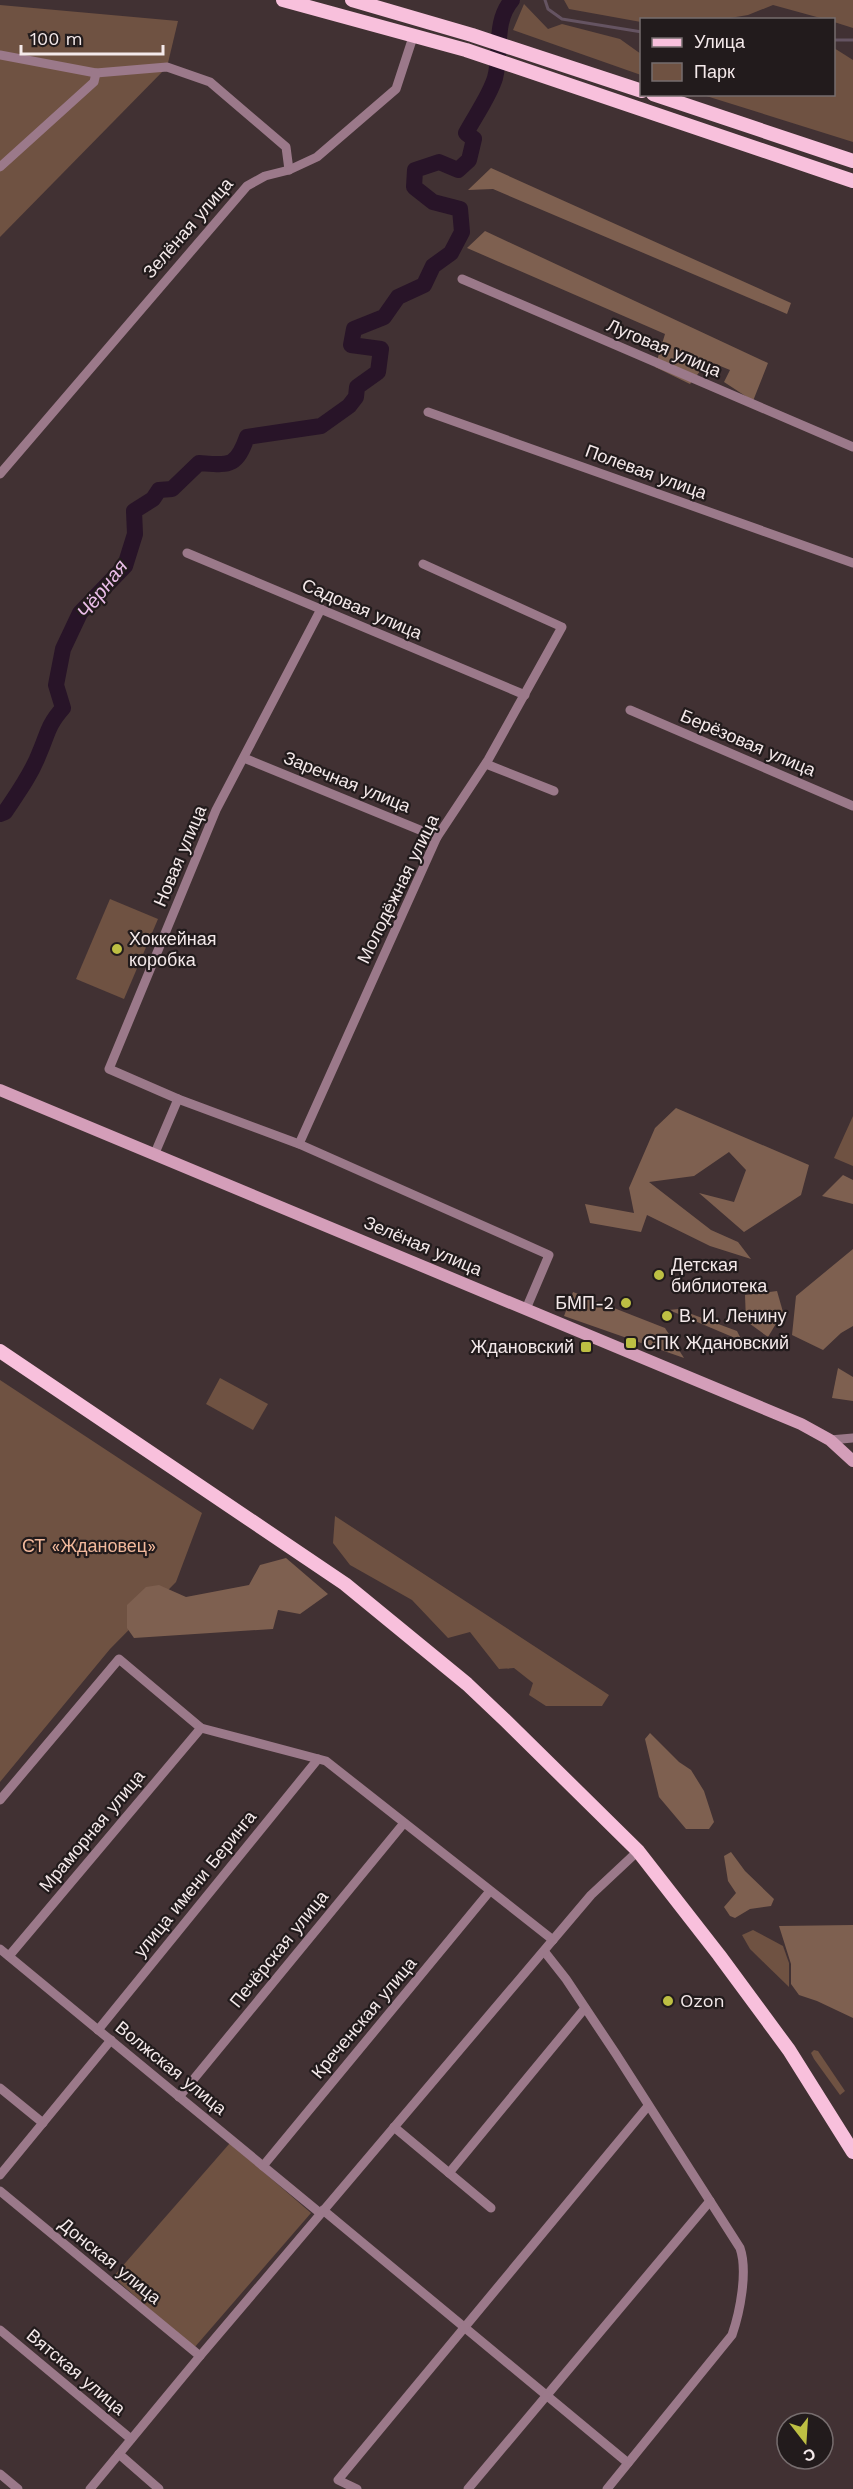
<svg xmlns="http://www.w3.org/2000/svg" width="853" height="2489" viewBox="0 0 853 2489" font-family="'Work Sans',sans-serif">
<rect width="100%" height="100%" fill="#413133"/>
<g fill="#6f5242">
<path d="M564,0H853V28L834,22V20L824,19L773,5L748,15L724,19L642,20L641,22L569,9Z"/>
<path d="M524,4L548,29L562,24L620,39L641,54V75L513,30Z"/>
<path d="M0,5L178,21L167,67L0,237Z"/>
<path d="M834,48L853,60V142L703,95L834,94Z"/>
<path d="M110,899L158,919L124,999L76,979Z"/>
<path d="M853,1116V1166L834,1158Z"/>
<path d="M220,1378L268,1404L253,1430L206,1404Z"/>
<path d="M0,1380L202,1513L176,1582L110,1649L0,1782Z"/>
<path d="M335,1516L609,1695L602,1706H546L529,1695L533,1683L514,1668L499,1669L470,1632L448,1638L412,1600L350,1565L333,1543Z"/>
<path d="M753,1930L783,1946L789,1963V1987L750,1949L742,1935Z"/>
<path d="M814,2050L818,2051L845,2091L840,2095L814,2059L811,2053Z"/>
<path d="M230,2143L311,2213L194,2348L113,2277Z"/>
</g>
<g fill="#7e6050">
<path d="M491,168L791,303L787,314L493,189L468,190Z"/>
<path d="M485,231L768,363L753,401L724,382L730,370L708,361L690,384L655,367L665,334L467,248Z"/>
<path d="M676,1108L809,1165L801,1195L744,1232L699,1193L734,1202L746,1170L729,1152L694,1176L649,1182L711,1230L738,1242L751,1259L710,1246L647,1215L641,1232L590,1223L585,1204L634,1213L629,1188L655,1128Z"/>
<path d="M843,1175L853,1180V1204L822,1196Z"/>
<path d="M853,1249V1326L841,1333L823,1350L792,1335L796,1296Z"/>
<path d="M777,1291L783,1312L768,1337L746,1321L745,1295Z"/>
<path d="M573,1292L665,1328L684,1358L564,1316Z"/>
<path d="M678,1309L737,1331L742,1341L669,1310Z"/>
<path d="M838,1368L853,1377V1401L832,1398Z"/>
<path d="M286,1558L328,1594L300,1614L278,1610L273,1629L134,1638L127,1628V1605L146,1587L159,1585L186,1597L249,1585L260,1565Z"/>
<path d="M650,1733L679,1762L691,1770L704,1791L714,1822L709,1829H686L659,1797L645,1739Z"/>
<path d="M731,1852L745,1871L774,1899L771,1906L750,1909L735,1918L730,1916L724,1907L736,1893L728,1881L724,1856Z"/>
<path d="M853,1925V2018L817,2001L799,1995L791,1984V1964L779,1926Z"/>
</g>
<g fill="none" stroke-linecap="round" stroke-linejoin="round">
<g stroke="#655462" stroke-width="3">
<path d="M545,0L548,9L562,19L642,32"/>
<path d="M834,40H853"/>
</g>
<path stroke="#281428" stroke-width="16" d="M0,814L5,812C17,794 31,775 39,754C48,734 47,726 63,708L56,685L63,649L80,613L125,566L135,534L134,511L153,499L159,490L172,489L199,463C229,465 236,468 247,437L321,426L349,406L356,397L357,387L378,372L381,349L351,345L354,329L384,317L398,297L424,285L433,266L451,253L462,232L460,209L433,202L414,187L415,170L439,162L458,170L469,160L474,139L466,133C475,116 489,97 495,78C502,53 493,22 512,0"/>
<g stroke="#9b798a" stroke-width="9">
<path d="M0,55L96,73L167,67L210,82L286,147L289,170"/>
<path d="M0,167L94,82L96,73"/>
<path d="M462,279L853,447"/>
<path d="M428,412L853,563"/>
<path d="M0,474L247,186L265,176L289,170L317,157L396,89L414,34"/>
<path d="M187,553L525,695"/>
<path d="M630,710L853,806"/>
<path d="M244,758L437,837"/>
<path d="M486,764L554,791"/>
<path d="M178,1099L109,1069L216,810L321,609"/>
<path d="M299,1144L437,837L488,760L562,627L423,564"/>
<path d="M155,1153L178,1099L299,1144L549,1255L526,1309"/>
<path d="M830,1440L853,1438"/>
<path d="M0,1800L119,1659L201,1728L326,1761L553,1940"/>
<path d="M0,1949L320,2213"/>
<path d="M544,1951L566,1979L616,2054L740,2248C748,2271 740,2312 732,2335L607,2489"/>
<path d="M9,1956L201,1728"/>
<path d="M98,2030L318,1759"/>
<path d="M0,2088L43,2123"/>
<path d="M179,2097L404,1823"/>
<path d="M394,2127L491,2208"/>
<path d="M263,2166L490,1891"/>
<path d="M449,2173L585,2008"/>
<path d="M0,2175L111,2040"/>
<path d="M0,2191L200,2356"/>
<path d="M323,2210L628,2463"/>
<path d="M0,2330L131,2439"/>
<path d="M119,2454L159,2489"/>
<path d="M0,2474L18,2489"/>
<path d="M90,2489L200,2356L591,1895L638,1851"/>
<path d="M357,2489L338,2480L648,2106"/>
<path d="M468,2489L710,2201"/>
</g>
<path stroke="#d49eb9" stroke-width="12" d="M0,1090L801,1424L830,1440L853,1461"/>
<g stroke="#f8c0dc" stroke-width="14">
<path d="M283,0L466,50L853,181"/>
<path d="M352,0L472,35L642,91"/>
<path d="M653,94L853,161"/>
<path d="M0,1351L345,1584L467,1684L506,1721L638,1851L719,1955L789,2050L853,2152"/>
</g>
</g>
<g fill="#bdbf43" stroke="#221b1c" stroke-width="2">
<circle cx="117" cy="949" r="6"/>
<circle cx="659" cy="1275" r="6"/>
<circle cx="626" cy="1303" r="6"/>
<circle cx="667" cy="1316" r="6"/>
<rect x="625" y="1337" width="12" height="12" rx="3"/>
<rect x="580" y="1341" width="12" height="12" rx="3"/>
<circle cx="668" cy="2001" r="6"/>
</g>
<g text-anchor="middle" stroke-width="4.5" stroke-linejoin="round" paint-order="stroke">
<g font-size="18" fill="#f4e9ea" stroke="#221b1c">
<text transform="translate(188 228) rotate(-49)" y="6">Зелёная улица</text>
<text transform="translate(664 348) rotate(23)" y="6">Луговая улица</text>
<text transform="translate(646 472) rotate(20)" y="6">Полевая улица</text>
<text transform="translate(362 609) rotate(23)" y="6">Садовая улица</text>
<text transform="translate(748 743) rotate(23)" y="6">Берёзовая улица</text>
<text transform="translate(347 782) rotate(22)" y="6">Заречная улица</text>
<text transform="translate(180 856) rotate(-67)" y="6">Новая улица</text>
<text transform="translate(398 889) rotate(-64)" y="6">Молодёжная улица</text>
<text transform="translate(423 1246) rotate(23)" y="6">Зелёная улица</text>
<text transform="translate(92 1831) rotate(-50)" y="6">Мраморная улица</text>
<text transform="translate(195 1884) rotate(-51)" y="6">улица имени Беринга</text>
<text transform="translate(279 1949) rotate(-51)" y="6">Печёрская улица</text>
<text transform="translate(364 2018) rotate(-50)" y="6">Креченская улица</text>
<text transform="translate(171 2068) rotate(39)" y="6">Волжская улица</text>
<text transform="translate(110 2261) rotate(39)" y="6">Донская улица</text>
<text transform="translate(76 2372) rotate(40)" y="6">Вятская улица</text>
</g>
<g font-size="18" fill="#f4e9ea" stroke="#221b1c" text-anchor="start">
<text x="129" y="945">Хоккейная<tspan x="129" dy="21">коробка</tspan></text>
<text x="671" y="1271">Детская<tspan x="671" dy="21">библиотека</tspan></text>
<text x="614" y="1309" text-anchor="end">БМП-2</text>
<text x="679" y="1322">В. И. Ленину</text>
<text x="643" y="1349">СПК Ждановский</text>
<text x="574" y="1353" text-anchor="end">Ждановский</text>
<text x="680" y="2007">Ozon</text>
</g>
<g font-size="18" fill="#f2b99c" stroke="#221b1c">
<text x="89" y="1552">СТ «Ждановец»</text>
</g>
<g font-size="20" font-style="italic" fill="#eabde8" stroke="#221b1c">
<text transform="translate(102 589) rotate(-52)" y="7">Чёрная</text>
</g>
</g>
<rect x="640" y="18" width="195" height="78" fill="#221b1c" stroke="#766d6e" stroke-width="1.5"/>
<rect x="652" y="38" width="30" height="9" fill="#f8c0dc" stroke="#766d6e" stroke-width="1.5"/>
<text x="694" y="48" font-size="18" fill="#f4e9ea">Улица</text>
<rect x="652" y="63" width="30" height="18" fill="#6f5242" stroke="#766d6e" stroke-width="1.5"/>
<text x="694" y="78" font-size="18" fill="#f4e9ea">Парк</text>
<g transform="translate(805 2441) rotate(163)"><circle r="28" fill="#221b1c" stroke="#766d6e" stroke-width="1.5"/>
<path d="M0-4.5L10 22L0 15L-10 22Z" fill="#bdbf43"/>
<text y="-9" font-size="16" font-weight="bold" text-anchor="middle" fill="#f4e9ea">С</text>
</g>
<path d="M21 45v9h142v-9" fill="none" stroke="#f4e9ea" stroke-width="3"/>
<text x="30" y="45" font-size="18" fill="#f4e9ea" stroke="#221b1c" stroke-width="4.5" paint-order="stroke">100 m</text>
</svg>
